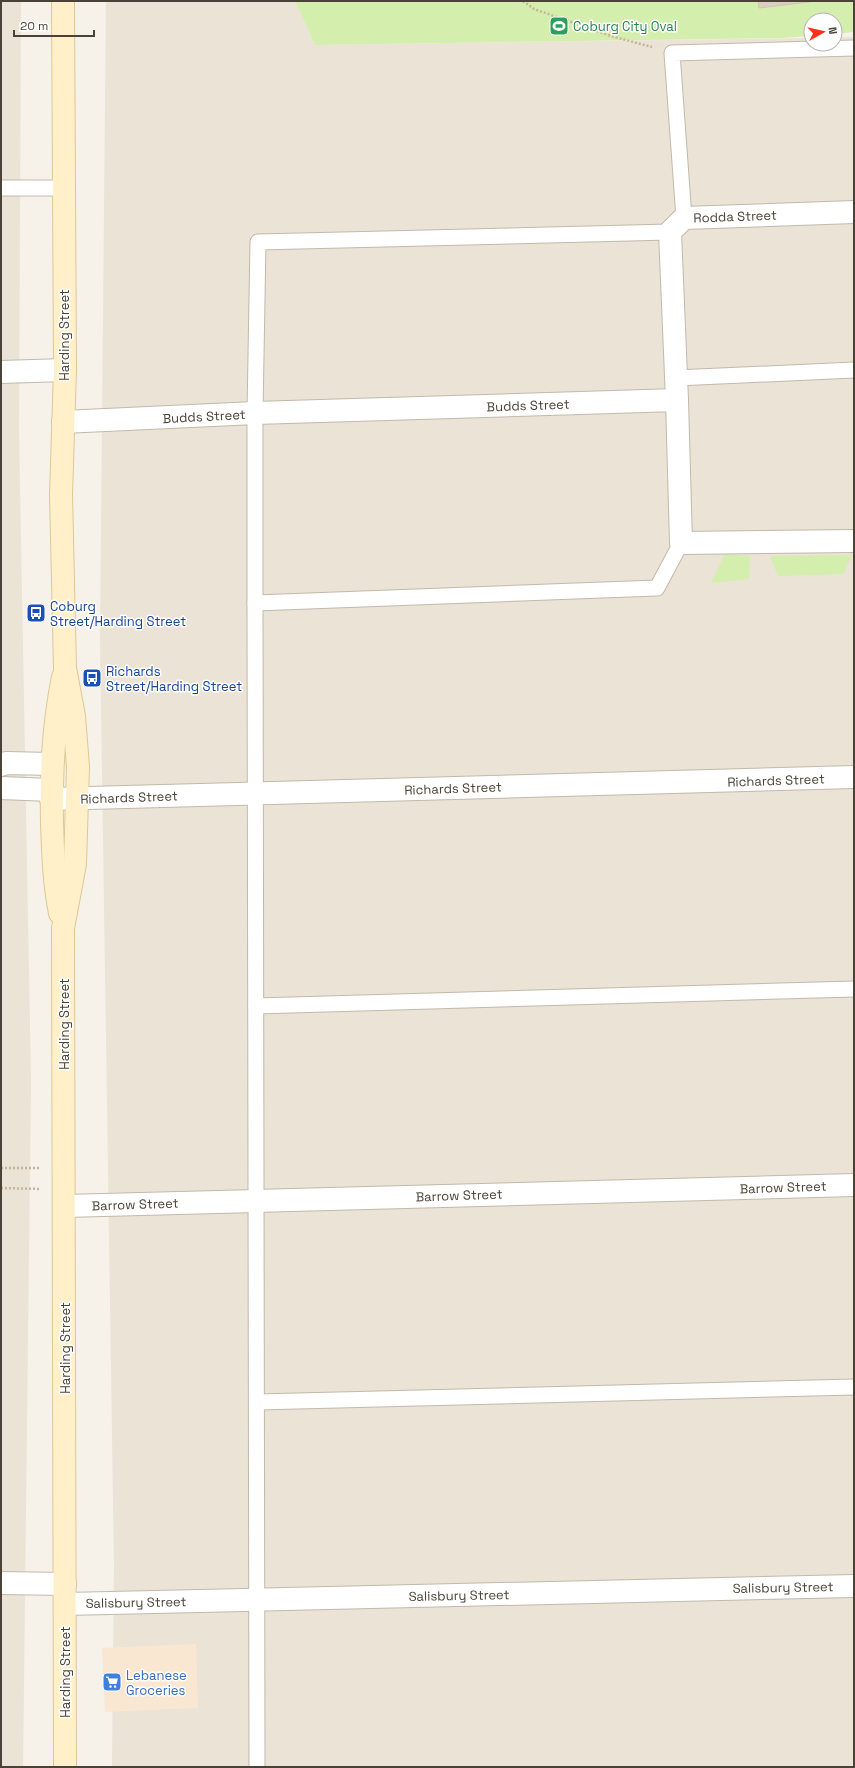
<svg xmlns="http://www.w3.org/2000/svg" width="855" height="1768" viewBox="0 0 855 1768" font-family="'Space Grotesk',sans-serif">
<rect width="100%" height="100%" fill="#f6f1e9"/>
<g fill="#eae3d6">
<path d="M1,1H21L19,431L31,1082L23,1767H1Z"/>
<path d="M106,1H295L315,45L811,38V44H835V37H854V1767H112L114,1566L100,639Z"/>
</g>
<path fill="#f9e7d2" d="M196,1644L198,1708L105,1712L102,1648Z"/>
<g fill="#d4eeae">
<path d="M295,1H854V32L835,34V20H811V36L782,38L315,45Z"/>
<path d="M725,554L750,556L749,579L711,583Z"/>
<path d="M852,555L843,574L778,576L770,556Z"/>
</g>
<path fill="#dccfc0" stroke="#d4c4af" d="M758,1H817L759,8Z"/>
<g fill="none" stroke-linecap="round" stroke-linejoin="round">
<defs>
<g id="lane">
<path d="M1,188H65"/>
<path d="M684,218L672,53L854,48"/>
<path d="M676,378L854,370"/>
<path d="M255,603V413L258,242L670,232"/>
<path d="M256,1006L854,989"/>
<path d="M257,1402L854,1387"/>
<path d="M257,1767L255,603L657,588L681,543"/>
</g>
<g id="street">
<path d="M1,372L65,370"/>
<path d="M677,400L670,232L684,218L854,212"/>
<path d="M63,422L255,413L677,400L681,543L854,541"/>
<path d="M1,765L6,763L51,764"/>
<path d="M1,788L51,790"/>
<path d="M51,799L854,777"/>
<path d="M65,1206L854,1185"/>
<path d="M1,1583L65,1584"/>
<path d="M65,1604L854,1586"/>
</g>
<g id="secondary">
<path d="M63,1L65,370L61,495L65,668L74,716L78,767L75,864L63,928L65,1767"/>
<path d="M60,913C54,884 53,853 52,823C51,772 53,727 63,677"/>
</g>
</defs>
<use href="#lane" stroke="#c2b9aa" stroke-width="17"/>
<use href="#street" stroke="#c2b9aa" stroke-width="24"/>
<use href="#secondary" stroke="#dec796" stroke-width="24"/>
<g stroke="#c6b49a" stroke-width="2.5" stroke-dasharray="2 2" stroke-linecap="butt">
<path d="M523,1L534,9L611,36L652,47"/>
<path d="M1,1168H39"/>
<path d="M1,1188L40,1189"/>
</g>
<use href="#lane" stroke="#fff" stroke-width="15"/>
<use href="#street" stroke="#fff" stroke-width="22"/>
<use href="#secondary" stroke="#fff0c9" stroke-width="22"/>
</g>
<defs>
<symbol id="stadium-square" viewBox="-11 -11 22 22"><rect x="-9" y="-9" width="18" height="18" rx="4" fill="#2e9e5b" stroke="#fff"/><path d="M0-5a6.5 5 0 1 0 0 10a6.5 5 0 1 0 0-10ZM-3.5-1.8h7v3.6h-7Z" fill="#fff"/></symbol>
<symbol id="bus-square" viewBox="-11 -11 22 22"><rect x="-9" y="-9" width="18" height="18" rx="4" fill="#1a4fb4" stroke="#fff"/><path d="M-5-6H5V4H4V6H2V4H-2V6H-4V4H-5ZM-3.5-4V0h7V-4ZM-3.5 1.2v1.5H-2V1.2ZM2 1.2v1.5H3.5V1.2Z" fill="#fff"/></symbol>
<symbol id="supermarket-square" viewBox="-11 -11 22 22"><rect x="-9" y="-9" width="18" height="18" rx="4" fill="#3f7fe0" stroke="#fff"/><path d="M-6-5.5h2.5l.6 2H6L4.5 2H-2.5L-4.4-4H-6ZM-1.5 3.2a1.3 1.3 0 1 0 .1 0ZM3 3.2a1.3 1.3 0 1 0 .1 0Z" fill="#fff"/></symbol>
</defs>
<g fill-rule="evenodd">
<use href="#stadium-square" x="548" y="15" width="22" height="22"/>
<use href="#bus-square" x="25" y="602" width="22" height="22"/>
<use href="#bus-square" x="81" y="667" width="22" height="22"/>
<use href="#supermarket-square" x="101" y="1671" width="22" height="22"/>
</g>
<g text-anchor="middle" stroke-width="3" stroke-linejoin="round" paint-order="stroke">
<g font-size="13" fill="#27864d" stroke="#fff" text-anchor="start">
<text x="573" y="31">Coburg City Oval</text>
</g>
<g font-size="13" fill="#4a4236" stroke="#fff">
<text transform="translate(735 216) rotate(-2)" y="5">Rodda Street</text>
<text transform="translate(64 335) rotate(-90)" y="5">Harding Street</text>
<text transform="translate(528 405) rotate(-2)" y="5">Budds Street</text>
<text transform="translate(204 416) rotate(-3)" y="5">Budds Street</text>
<text transform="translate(776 780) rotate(-2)" y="5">Richards Street</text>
<text transform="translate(453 788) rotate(-2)" y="5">Richards Street</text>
<text transform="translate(129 797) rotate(-2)" y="5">Richards Street</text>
<text transform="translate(64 1024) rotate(-90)" y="5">Harding Street</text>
<text transform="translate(783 1187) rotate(-2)" y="5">Barrow Street</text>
<text transform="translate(459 1195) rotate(-2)" y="5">Barrow Street</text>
<text transform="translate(135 1204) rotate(-2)" y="5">Barrow Street</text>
<text transform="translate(65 1348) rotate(-90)" y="5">Harding Street</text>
<text transform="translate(783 1587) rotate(-1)" y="5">Salisbury Street</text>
<text transform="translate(459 1595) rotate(-1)" y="5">Salisbury Street</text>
<text transform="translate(136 1602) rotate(-1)" y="5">Salisbury Street</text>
<text transform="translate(65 1672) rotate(-90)" y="5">Harding Street</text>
</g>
<g font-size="13" fill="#164399" stroke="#fff" text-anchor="start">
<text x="50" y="611">Coburg<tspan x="50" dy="15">Street/Harding Street</tspan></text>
<text x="106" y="676">Richards<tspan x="106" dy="15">Street/Harding Street</tspan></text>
</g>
<g font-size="13" fill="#366cbe" stroke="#fff" text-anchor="start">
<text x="126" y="1680">Lebanese<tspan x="126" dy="15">Groceries</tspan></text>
</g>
</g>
<rect width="855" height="1768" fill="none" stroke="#4a4236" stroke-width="4"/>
<g transform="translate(823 32) rotate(82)"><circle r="19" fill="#ffffff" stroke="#b7b3af"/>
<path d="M0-3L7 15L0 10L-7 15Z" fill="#ff2f16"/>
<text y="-6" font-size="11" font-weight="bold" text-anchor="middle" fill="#4a4236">N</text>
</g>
<path d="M14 30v6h80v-6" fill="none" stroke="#4a4236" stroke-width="2"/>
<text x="20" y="30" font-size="12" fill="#4a4236" stroke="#ffffff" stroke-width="3" paint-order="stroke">20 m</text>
</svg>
